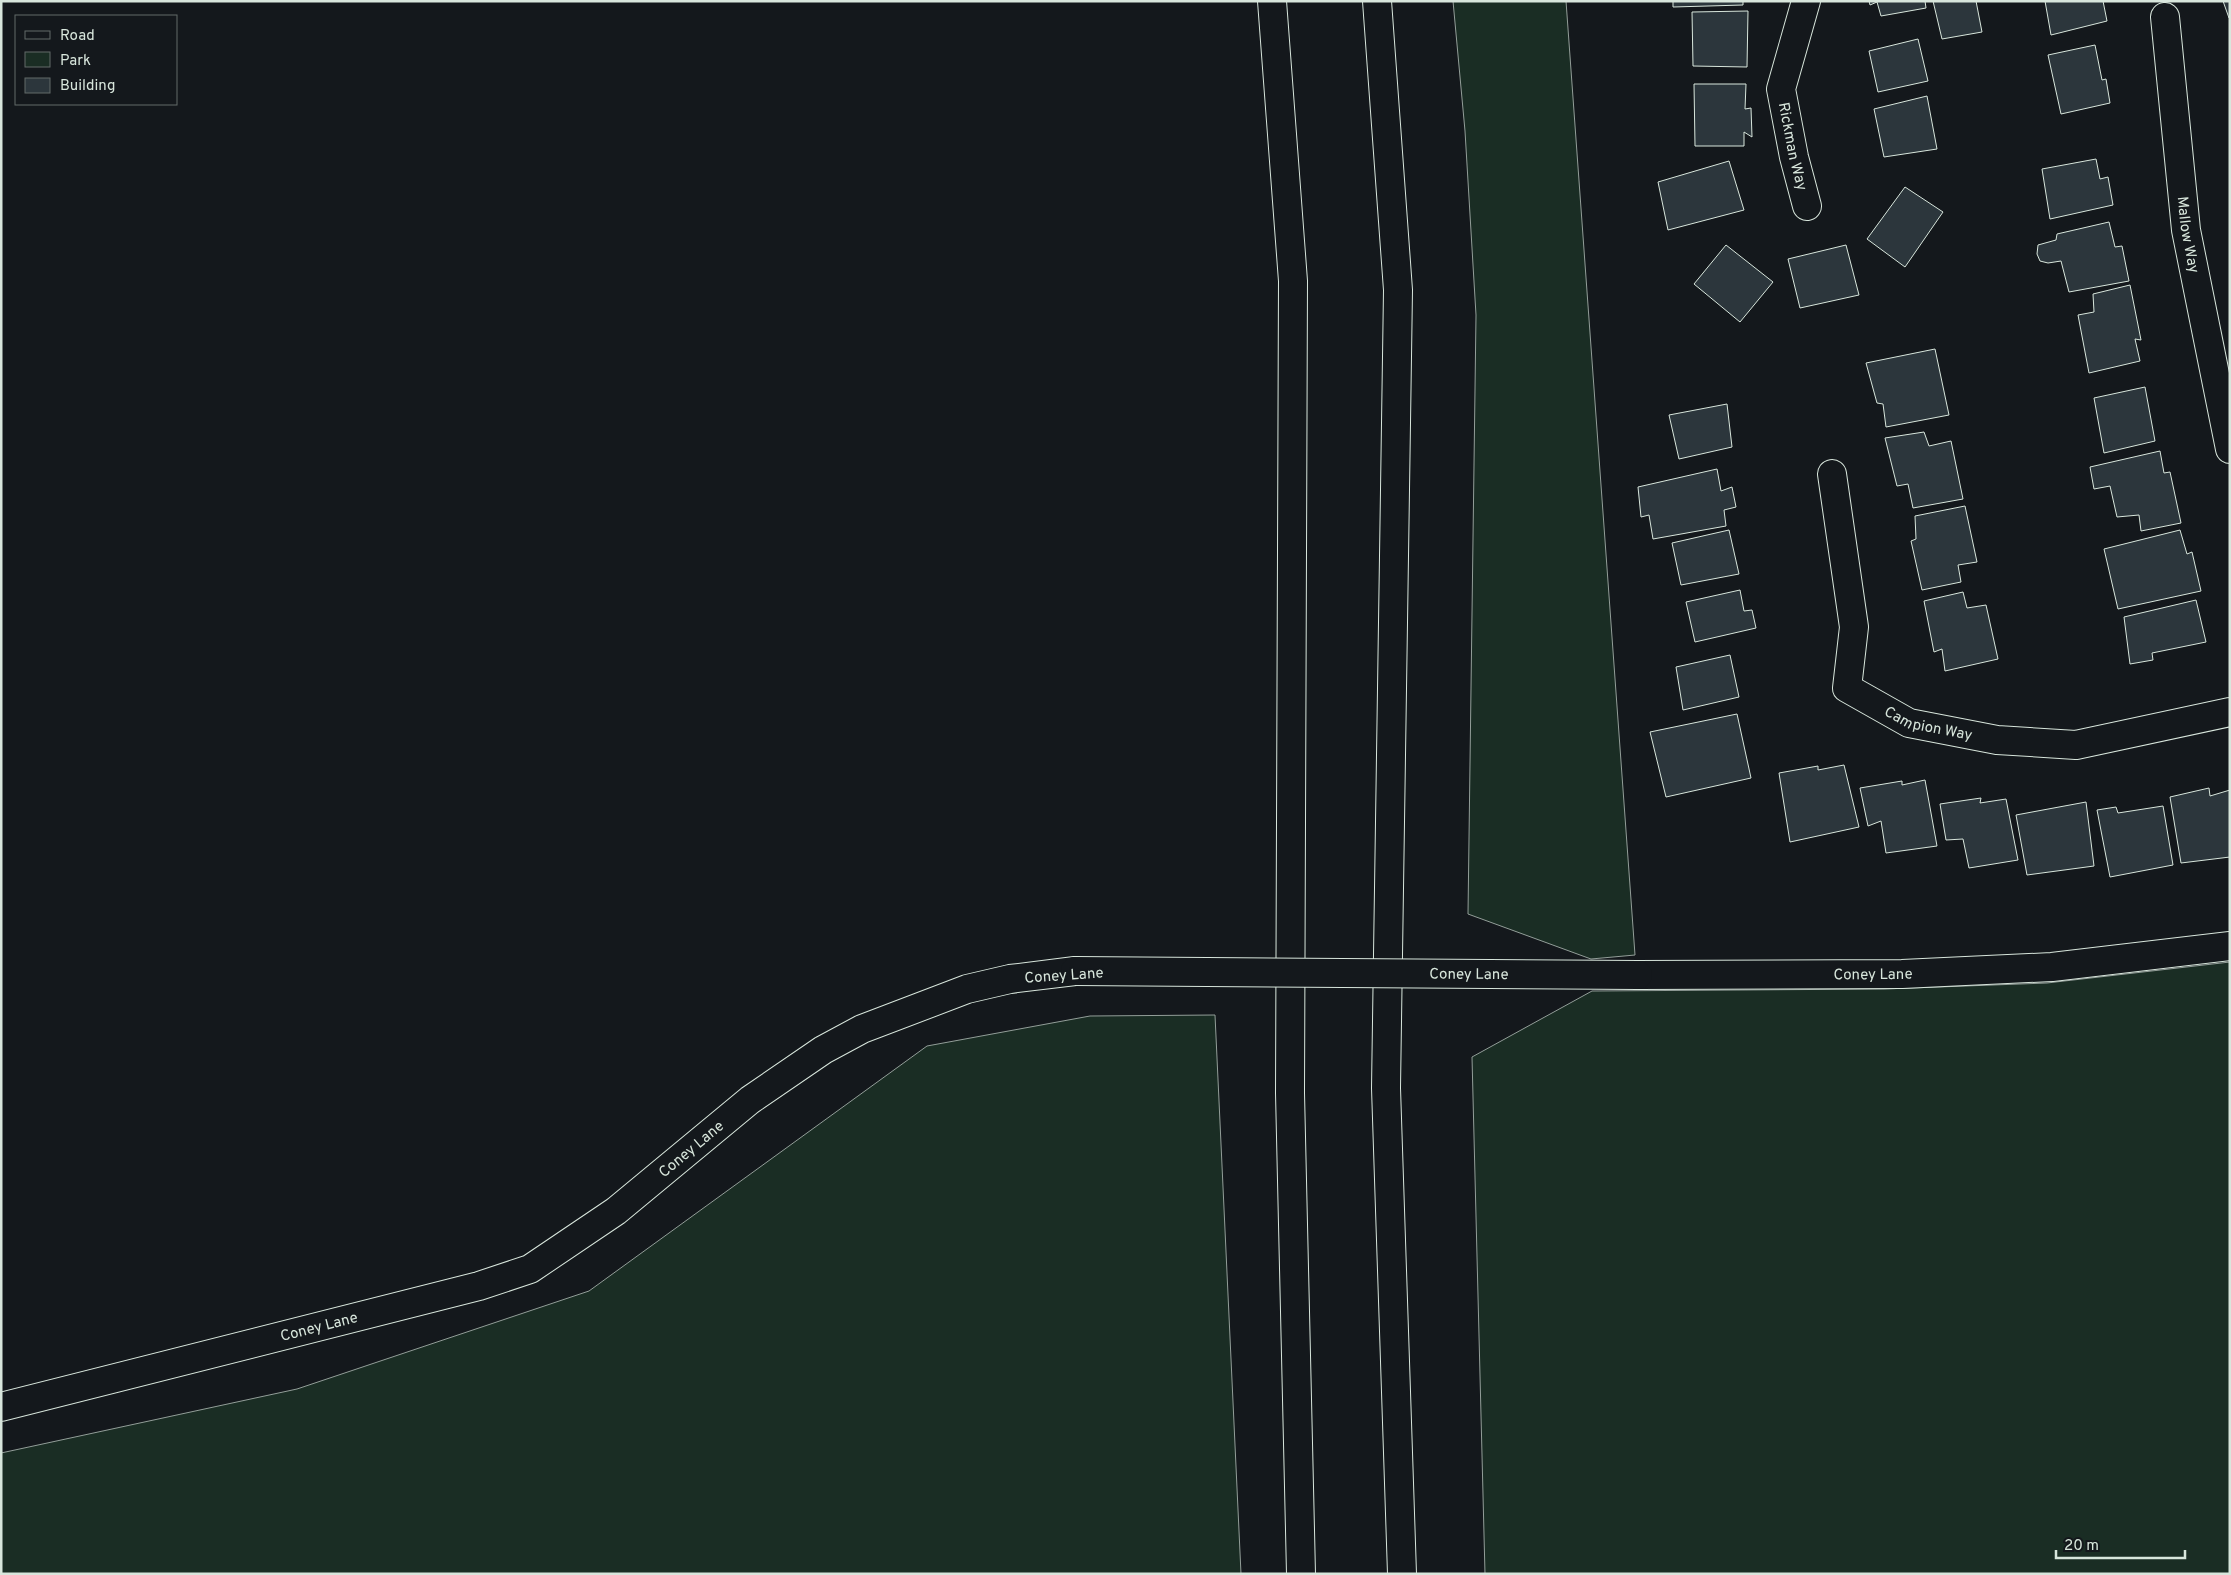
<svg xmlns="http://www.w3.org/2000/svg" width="2231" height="1575" viewBox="0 0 2231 1575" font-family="Overpass,sans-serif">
<rect width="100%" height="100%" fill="#14181c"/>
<g fill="#1a2d24" stroke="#939e99">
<path d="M1453,1H1566L1635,955L1591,959L1468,914L1476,315L1465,131Z"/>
<path d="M2230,962V1574H1485L1472,1057L1592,991L1884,989L2047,983Z"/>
<path d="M1215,1015L1241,1574H1V1453L297,1389L589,1291L927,1046L1090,1016Z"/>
</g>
<g fill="#2c363c" stroke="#d8e6dc">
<path d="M1673,1H1743V5L1673,7Z"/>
<path d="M1869,1H1925L1926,8L1881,16L1877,2L1870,5Z"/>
<path d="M1933,1H1976L1982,32L1942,39Z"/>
<path d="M2045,1H2103L2107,21L2051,35Z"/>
<path d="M2223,1H2230V17L2229,18Z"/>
<path d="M1748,11L1747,67L1693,66L1692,12Z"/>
<path d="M1918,39L1928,81L1878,92L1869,51Z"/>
<path d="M2095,45L2102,80L2106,79L2110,103L2061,114L2048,55Z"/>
<path d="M1694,84H1746L1745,109L1751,108L1752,137L1744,132V146H1695Z"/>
<path d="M1927,96L1937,149L1884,157L1874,109Z"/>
<path d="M2096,159L2100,179L2108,177L2113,205L2050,219L2042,169Z"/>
<path d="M1729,161L1744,210L1668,230L1658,182Z"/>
<path d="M1905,187L1943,212L1905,267L1867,239Z"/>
<path d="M2109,222L2115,247L2122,246L2129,281L2069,292L2061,261L2048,263L2040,261L2037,254L2038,245L2056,240L2057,234Z"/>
<path d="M1726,245L1773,282L1740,322L1694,284Z"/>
<path d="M1846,245L1859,295L1800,308L1788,259Z"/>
<path d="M2130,285L2141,340L2135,339L2140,361L2089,373L2078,315L2094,312L2093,294Z"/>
<path d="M1935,349L1949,415L1886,427L1883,404L1877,403L1866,363Z"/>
<path d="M2145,387L2155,441L2104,453L2094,398Z"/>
<path d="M1727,404L1732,447L1679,459L1669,415Z"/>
<path d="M1924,432L1929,446L1951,441L1963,499L1913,508L1908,484L1897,486L1885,438Z"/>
<path d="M2160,451L2164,473L2170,472L2181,523L2141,531L2139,515L2117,517L2110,486L2094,489L2090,467Z"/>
<path d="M1717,469L1721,491L1732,487L1736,507L1724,510L1726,526L1653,539L1649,515L1641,517L1638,487Z"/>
<path d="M1965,506L1977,562L1958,565L1961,582L1922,590L1911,541L1916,539L1915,516Z"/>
<path d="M1729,530L1739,574L1681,585L1672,543Z"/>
<path d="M2180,530L2187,554L2192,552L2201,591L2118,609L2104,549Z"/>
<path d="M1740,590L1744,611L1752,610L1756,628L1695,642L1686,602Z"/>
<path d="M1963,592L1967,608L1986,605L1998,659L1945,671L1942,649L1934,652L1924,601Z"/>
<path d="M2196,600L2206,642L2152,653L2153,660L2130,664L2124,617Z"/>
<path d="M1730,655L1739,697L1683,710L1676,667Z"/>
<path d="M1737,714L1751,778L1666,797L1650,732Z"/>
<path d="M1844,765L1859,827L1790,842L1779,773L1818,766V770Z"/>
<path d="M1925,780L1937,846L1886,853L1881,821L1868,826L1860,788L1902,781V785Z"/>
<path d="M2209,788L2210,796L2230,790V857L2181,863L2170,797Z"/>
<path d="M1981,798L1980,803L2006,799L2018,860L1969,868L1963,839L1946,840L1940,804Z"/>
<path d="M2086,802L2094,866L2027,875L2016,815Z"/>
<path d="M2163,806L2173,865L2110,877L2097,810L2116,807L2118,813Z"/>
</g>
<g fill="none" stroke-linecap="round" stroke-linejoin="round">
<defs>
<g id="street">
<path id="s1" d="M1806,1L1781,89L1794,157L1807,206"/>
<path id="s2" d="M2165,17L2186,230L2230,449"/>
<path id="s3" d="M1832,474L1854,627L1847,688L1909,723L1997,740L2076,745L2230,712"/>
<path id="s4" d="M1638,975L1902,974L2052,967L2230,946"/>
<path id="s5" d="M1,1407L479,1286L530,1269L616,1211L750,1100L823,1050L862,1029L967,989L1010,979L1075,971"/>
</g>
<g id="highway">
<path d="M1272,1L1293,281L1290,1093L1301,1574"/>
<path d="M1377,1L1398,290L1386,1088L1402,1574"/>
</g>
</defs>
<use href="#street" stroke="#d8e6dc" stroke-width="30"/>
<use href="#highway" stroke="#d8e6dc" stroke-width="30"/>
<use href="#street" stroke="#14181c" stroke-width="28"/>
<use href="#highway" stroke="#14181c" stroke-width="28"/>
<defs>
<g id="street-bridge">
<path id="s6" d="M1075,971L1638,975"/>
</g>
</defs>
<use href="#street-bridge" stroke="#d8e6dc" stroke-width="30" stroke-linecap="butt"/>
<use href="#street-bridge" stroke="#14181c" stroke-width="28"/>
</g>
<g text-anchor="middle" stroke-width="4" stroke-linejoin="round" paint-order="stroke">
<g font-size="15" fill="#d8e6dc" stroke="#14181c">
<text dy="5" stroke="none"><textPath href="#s1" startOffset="150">Rickman Way</textPath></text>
<text dy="5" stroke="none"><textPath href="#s2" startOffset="219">Mallow Way</textPath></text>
<text dy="5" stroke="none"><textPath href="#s3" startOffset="306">Campion Way</textPath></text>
<text dy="5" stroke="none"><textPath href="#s6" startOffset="394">Coney Lane</textPath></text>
<text dy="5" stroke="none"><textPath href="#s4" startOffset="235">Coney Lane</textPath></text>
<text transform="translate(1064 975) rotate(-4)" y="5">Coney Lane</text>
<text dy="5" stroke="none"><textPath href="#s5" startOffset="748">Coney Lane</textPath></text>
<text dy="5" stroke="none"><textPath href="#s5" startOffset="328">Coney Lane</textPath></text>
</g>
</g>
<rect width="2231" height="1575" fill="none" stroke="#d8e6dc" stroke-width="5"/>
<rect x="15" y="15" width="162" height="90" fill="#14181c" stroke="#626a69"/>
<rect x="25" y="31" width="25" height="8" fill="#14181c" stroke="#626a69"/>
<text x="60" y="40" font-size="15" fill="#d8e6dc">Road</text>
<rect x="25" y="52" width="25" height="15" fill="#1a2d24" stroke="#626a69"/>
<text x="60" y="65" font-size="15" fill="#d8e6dc">Park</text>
<rect x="25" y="78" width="25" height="15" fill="#2c363c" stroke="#626a69"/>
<text x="60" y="90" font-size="15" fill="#d8e6dc">Building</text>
<path d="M2056 1550v8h129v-8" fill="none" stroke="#d8e6dc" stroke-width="2.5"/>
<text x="2064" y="1550" font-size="15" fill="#d8e6dc" stroke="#14181c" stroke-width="4" paint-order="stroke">20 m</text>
</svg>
